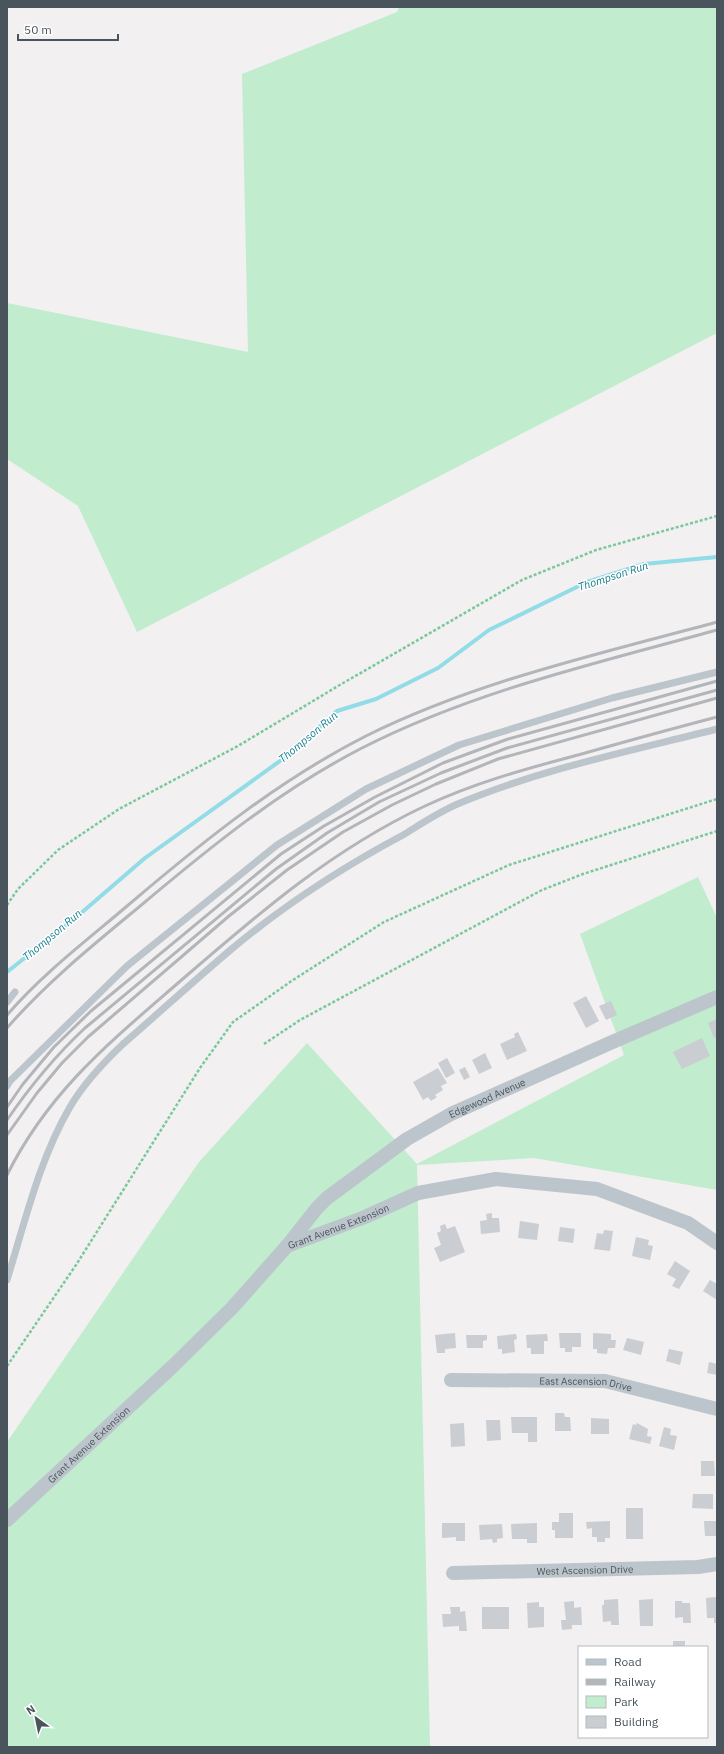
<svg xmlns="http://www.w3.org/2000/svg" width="724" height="1754" viewBox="0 0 724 1754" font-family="'IBM Plex Sans',sans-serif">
<rect width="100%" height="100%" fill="#f2f0f0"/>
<g fill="#c1ecce">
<path d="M399,7H717V333L137,632L78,506L7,459V303L248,352L242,74L397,12Z"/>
<path d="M698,877L717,918V1190L534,1158L417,1165L430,1747H7V1442L199,1162L307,1043L417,1164L624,1055L580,934Z"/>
</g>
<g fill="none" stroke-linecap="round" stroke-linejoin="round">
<path stroke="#91dce6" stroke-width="4" d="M7,972L80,914L145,858L291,753L337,711L376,699L438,668L489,630L587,582L644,564L717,557"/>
</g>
<g fill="#cacdd2">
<path d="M586,996L599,1021L586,1028L573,1003Z"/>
<path d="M611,1001L617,1015L606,1020L599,1006Z"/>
<path d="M717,1019V1037L714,1038L708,1023Z"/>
<path d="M518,1032L527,1051L507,1060L500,1044L515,1037L514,1034Z"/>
<path d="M702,1038L710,1056L682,1069L673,1052Z"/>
<path d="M485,1053L492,1068L479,1074L472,1060Z"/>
<path d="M447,1058L455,1073L446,1078L438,1063Z"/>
<path d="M465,1067L470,1077L464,1080L459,1070Z"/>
<path d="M438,1068L447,1083L441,1086L443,1090L435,1095L437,1097L431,1101L428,1097L423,1100L413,1082Z"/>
<path d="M492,1213V1218H499L500,1232L481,1234L480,1221L487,1220L486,1214Z"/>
<path d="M520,1221L539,1224L537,1240L518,1238Z"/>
<path d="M445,1224L447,1229L455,1226L465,1252L440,1262L434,1248L441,1245L437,1233L441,1231L440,1226Z"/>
<path d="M560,1227L575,1229L573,1243L558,1241Z"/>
<path d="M604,1230L613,1231L610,1251L594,1249L597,1233L603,1234Z"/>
<path d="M636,1237L649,1240L648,1245L653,1246L650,1260L632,1256Z"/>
<path d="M675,1261L690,1271L679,1289L672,1286L676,1279L667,1274Z"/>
<path d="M710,1280L717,1284V1300L703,1291Z"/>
<path d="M455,1333L456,1348L445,1349V1353H437L435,1335Z"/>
<path d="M559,1333H581V1347H572V1352H565V1348H560Z"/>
<path d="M593,1333L611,1334V1340H616L615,1348H608L607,1354L597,1353V1349H593Z"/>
<path d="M516,1334L517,1339L514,1340L515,1352L502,1354V1349H498L497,1336Z"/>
<path d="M547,1334L548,1341H544V1354H531V1348H527L526,1335Z"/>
<path d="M466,1335H487V1340L483,1341V1348H467Z"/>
<path d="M627,1338L644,1342L641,1355L623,1350Z"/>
<path d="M669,1349L683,1352L680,1365L666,1361Z"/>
<path d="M709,1362L717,1364V1375L707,1373Z"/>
<path d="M555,1413H564L565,1417H570L571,1431H555Z"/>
<path d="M511,1417H537V1442H528V1433H512Z"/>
<path d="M591,1418L609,1419V1434H591Z"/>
<path d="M486,1420H500L501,1440L487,1441Z"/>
<path d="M464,1423L465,1446L451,1447L450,1424Z"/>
<path d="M637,1423L648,1429L647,1436L652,1437L650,1444L629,1439L633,1424L636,1425Z"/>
<path d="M664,1427L671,1429L670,1435L677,1436L674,1450L659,1446Z"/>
<path d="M701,1461H714L715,1476H701Z"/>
<path d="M693,1494H713V1509L692,1508Z"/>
<rect x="626" y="1508" width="17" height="31"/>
<path d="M559,1513H573V1538H555V1530H552V1522H559Z"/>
<path d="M610,1521V1538H605V1542H597V1537H592V1528L587,1529L586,1522Z"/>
<path d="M704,1521H717V1536H705Z"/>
<path d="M442,1523H465V1541H456V1537L442,1538Z"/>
<path d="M537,1523V1543H527V1539H512L511,1524Z"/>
<path d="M502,1524L503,1538L497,1539V1542L493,1543L492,1539L480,1540L479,1525Z"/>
<path d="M716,1597L717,1623H714V1618H707L706,1598Z"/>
<path d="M618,1599L619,1625H611V1621L603,1622L602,1605H604V1600Z"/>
<path d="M653,1599V1626H640L639,1600Z"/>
<path d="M574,1601V1608L581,1607L582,1625H572V1629L562,1630L561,1620H566L564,1602Z"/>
<path d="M675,1601H682V1603H690L691,1623H683V1617L675,1618Z"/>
<path d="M539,1602V1607H544V1627L528,1628L527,1603Z"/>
<path d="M450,1607H460V1612L465,1611L467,1631H459V1626L443,1627L442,1614H451Z"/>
<rect x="482" y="1607" width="27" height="22"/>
<rect x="673" y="1641" width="12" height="6"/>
</g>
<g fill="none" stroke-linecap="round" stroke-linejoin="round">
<g stroke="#7bc89c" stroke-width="2.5" stroke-dasharray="3 2" stroke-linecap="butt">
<path d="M7,905L18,889L58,850L119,809L238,746L338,686L522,580L596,550L717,516"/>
<path d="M264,1044L300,1020L542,890L583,874L717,831"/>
<path d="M7,1366L76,1265L200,1068L233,1022L293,980L384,922L509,865L717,799"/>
</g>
<g stroke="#bcc5cb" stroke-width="7">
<path d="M7,1002L15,992"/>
<path d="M7,1086L10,1081L127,966L277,845L366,789L459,745L612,698L717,672"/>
<path d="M7,1280C25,1222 39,1160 70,1107C84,1083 103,1063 123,1044C160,1012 197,978 234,947C286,904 343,867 403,835C421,824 440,811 460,803C542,769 630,751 717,729"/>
</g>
<g stroke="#bcc5cb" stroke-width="14">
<path id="s1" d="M287,1246L317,1208L327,1198L407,1139L451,1114L610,1043L717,997"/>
<path id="s2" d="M451,1380L605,1381L717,1409"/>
<path id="s3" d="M7,1520L172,1367L232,1308L287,1246L365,1217L418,1193L496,1179L597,1189L688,1223L717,1243"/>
<path id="s4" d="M453,1573L698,1567L717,1564"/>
</g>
<g stroke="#b2b5b9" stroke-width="3">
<path d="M7,1015C44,972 90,938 133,901C206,839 281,779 366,736C477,681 599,654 717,622"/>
<path d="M7,1028C46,983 93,945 139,907C209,848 280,790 362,748C474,691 597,663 717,630"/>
<path d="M7,1107L23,1084L54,1047L91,1011L281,854L324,826L375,797L443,763L508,739L717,681"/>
<path d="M7,1120C31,1085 54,1057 85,1028L276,869L327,833L379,802L441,773L507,748L717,690"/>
<path d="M7,1135L37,1093L62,1063L88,1037L229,916L287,870L343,832L392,805L436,784L498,759L717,698"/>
<path d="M7,1175C47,1095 104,1047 170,990C251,920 327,852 425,806C474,783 525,769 578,755C624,742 671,729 717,717"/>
</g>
</g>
<g text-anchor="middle" stroke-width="3" stroke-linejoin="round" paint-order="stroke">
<g font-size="10" fill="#49545c" stroke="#fff">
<text dy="4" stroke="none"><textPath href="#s1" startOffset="252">Edgewood Avenue</textPath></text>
<text dy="4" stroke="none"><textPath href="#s3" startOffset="447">Grant Avenue Extension</textPath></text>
<text dy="4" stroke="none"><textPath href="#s2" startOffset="135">East Ascension Drive</textPath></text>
<text dy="4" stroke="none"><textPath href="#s3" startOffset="111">Grant Avenue Extension</textPath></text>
<text dy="4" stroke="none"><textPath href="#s4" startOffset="132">West Ascension Drive</textPath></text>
</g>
<g font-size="11" font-style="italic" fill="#157d8c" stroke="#fff">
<text transform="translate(613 576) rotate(-18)" y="4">Thompson Run</text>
<text transform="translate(308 737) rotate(-40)" y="4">Thompson Run</text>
<text transform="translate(52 935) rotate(-40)" y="4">Thompson Run</text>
</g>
</g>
<rect width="724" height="1754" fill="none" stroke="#49545c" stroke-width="16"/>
<rect x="578" y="1646" width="130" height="92" fill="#ffffff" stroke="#b6bbbe"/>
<rect x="586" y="1659" width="20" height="6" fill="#bcc5cb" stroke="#b6bbbe"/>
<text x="614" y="1666" font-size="12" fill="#49545c">Road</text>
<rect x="586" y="1679" width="20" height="6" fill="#b2b5b9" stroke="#b6bbbe"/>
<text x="614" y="1686" font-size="12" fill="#49545c">Railway</text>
<rect x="586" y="1696" width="20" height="12" fill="#c1ecce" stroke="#b6bbbe"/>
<text x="614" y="1706" font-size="12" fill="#49545c">Park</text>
<rect x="586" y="1716" width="20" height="12" fill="#cacdd2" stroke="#b6bbbe"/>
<text x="614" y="1726" font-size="12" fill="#49545c">Building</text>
<g transform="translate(36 1718) rotate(327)" stroke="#ffffff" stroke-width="3" paint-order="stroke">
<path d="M0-3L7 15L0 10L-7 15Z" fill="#49545c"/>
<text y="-6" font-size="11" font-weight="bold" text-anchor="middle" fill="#49545c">N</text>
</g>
<path d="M18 34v6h100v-6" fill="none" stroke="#49545c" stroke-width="2"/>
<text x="24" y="34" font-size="12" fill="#49545c" stroke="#ffffff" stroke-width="3" paint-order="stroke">50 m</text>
</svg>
